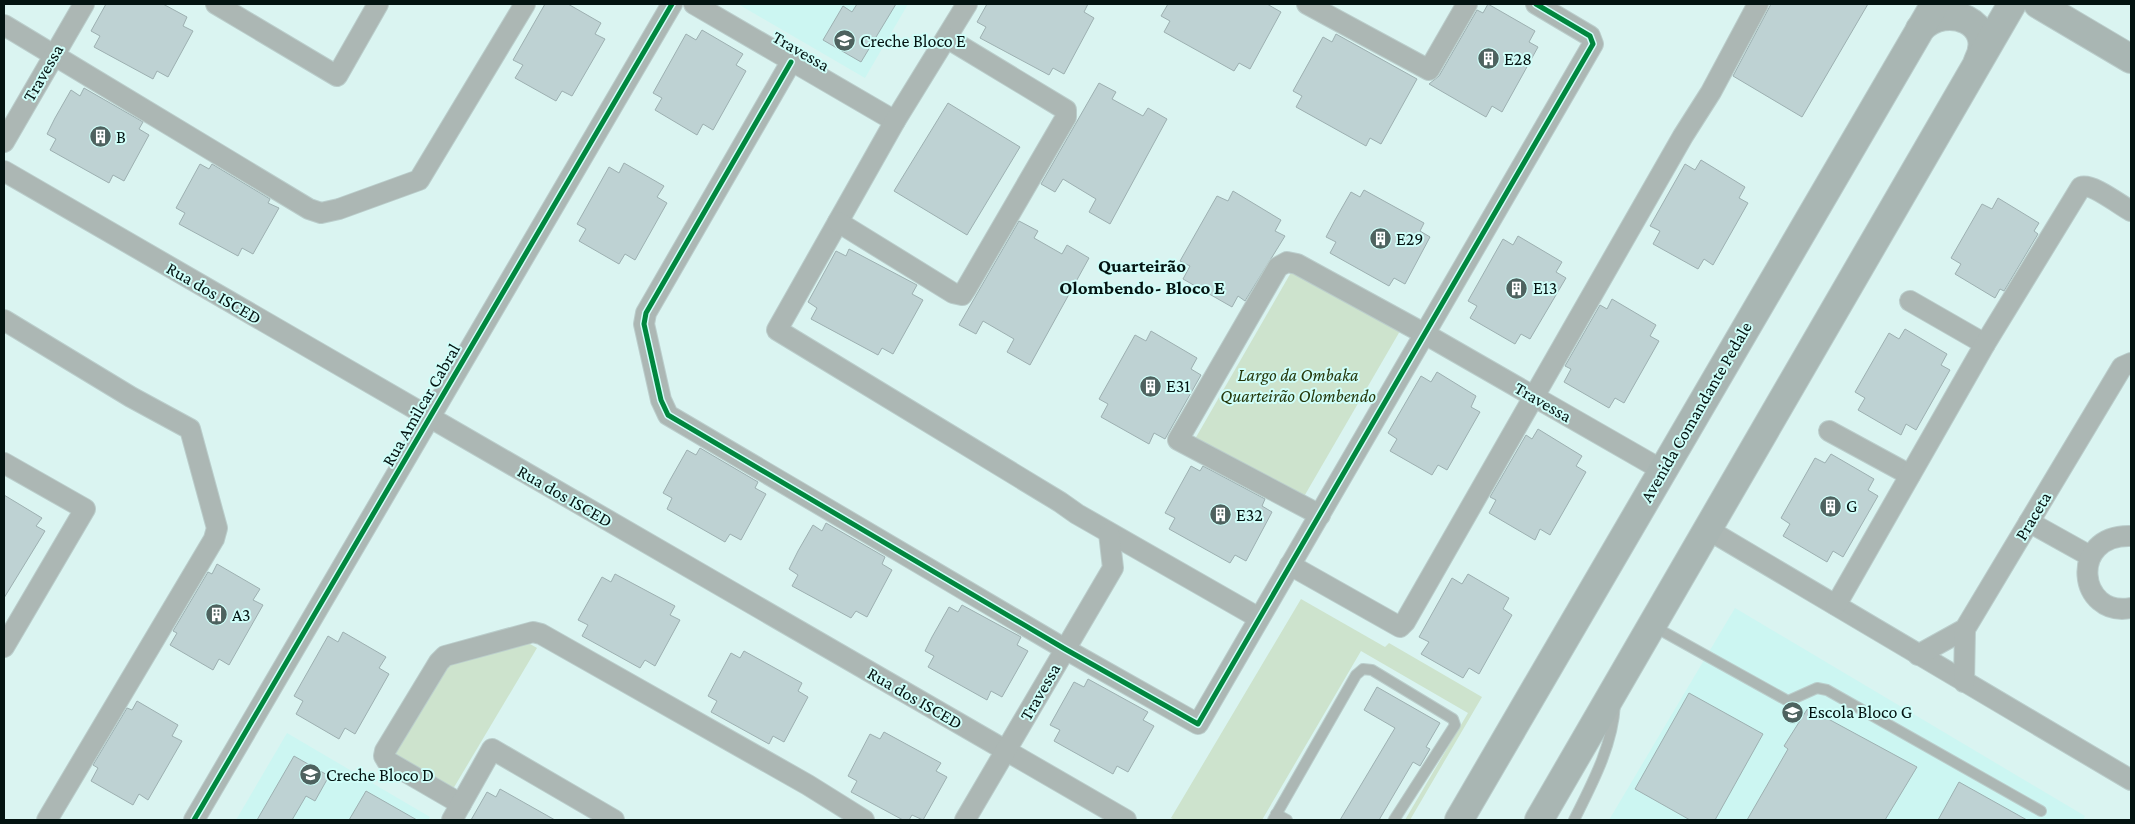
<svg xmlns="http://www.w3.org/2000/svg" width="2135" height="824" viewBox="0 0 2135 824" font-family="'Crimson Pro',serif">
<rect width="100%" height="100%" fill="#daf4f1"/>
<g fill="#ccf6f2">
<path d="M738,4H908L865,78Z"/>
<path d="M1735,608L2085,816L2083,820H1609Z"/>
<path d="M287,733L430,817L428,820H236Z"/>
</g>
<g fill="#cde3cd">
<path d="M1293,269L1400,331L1302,500L1195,439Z"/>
<path d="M1301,599L1385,647L1389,643L1482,697L1410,820H1405L1468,713L1361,651L1262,820H1175L1171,818Z"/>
<path d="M525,641L537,648L453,789L392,757L447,663Z"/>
</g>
<g fill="#bed2d3" stroke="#9db0b1">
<path d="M106,4H163L187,17L183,26L193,31L168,77L157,71L153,79L94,47L100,36L91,31Z"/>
<path d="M545,4H568L601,23L595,34L605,39L572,96L562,91L556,101L515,78L523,65L513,60Z"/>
<path d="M857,4H896L861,62L823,40L843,6L852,12Z"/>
<path d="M987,4H1088L1084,12L1094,18L1064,74L1053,68L1049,75L980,38L986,27L977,22Z"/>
<path d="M1168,4H1267L1281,12L1250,69L1239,63L1234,71L1164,32L1170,21L1161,16Z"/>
<path d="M1488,4L1535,31L1529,42L1538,47L1502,112L1492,106L1486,117L1429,84L1439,76L1477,10L1483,13Z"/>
<path d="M1771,4H1868L1802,117L1733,76Z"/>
<path d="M702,30L743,54L736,65L746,71L713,130L703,124L697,135L655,110L662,98L653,93L686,34L696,40Z"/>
<path d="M1336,34L1417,79L1381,144L1370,138L1366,146L1296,107L1302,96L1293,91L1323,37L1332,42Z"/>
<path d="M1099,83L1116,92L1112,99L1143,116L1148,108L1167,119L1110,224L1089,212L1096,199L1063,179L1055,192L1041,184Z"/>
<path d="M84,88L143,122L139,129L149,135L124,181L113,175L109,183L50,150L56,139L47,134L55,118L71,90L80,96Z"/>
<path d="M948,103L1020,147L967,235L894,191Z"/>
<path d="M1701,160L1745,187L1739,198L1748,203L1713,265L1704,259L1698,269L1653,244L1660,231L1650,226L1685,164L1695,170Z"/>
<path d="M624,163L664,186L657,197L667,203L635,260L625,254L619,264L579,241L586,229L577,224L609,167L619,173Z"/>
<path d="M200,164L209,169L212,164L270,199L268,203L279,208L253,254L242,248L238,256L179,224L185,213L176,208Z"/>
<path d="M1364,190L1424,223L1420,231L1430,237L1405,284L1394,278L1389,286L1330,253L1336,242L1326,237L1335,220L1351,192L1360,197Z"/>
<path d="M1233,191L1281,220L1275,231L1285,236L1245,301L1238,296L1232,307L1183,279L1190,266L1180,261L1217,196L1228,201Z"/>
<path d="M1998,198L2039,223L2034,231L2038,234L2004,291L2000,289L1995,298L1955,274L1961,264L1951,258L1982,204L1992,209Z"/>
<path d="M1019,221L1038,231L1034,238L1062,254L1067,245L1089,258L1030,365L1007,352L1014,339L983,321L976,334L959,325Z"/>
<path d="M1518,236L1562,262L1556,272L1566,278L1530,339L1521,334L1515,344L1470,318L1477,306L1468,301L1503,239L1513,245Z"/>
<path d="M849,249L917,285L912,294L923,300L893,354L882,348L878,355L811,319L817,308L808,302L836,251L846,256Z"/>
<path d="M1612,299L1656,325L1650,336L1659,341L1624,403L1615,398L1609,408L1564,382L1571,369L1565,366L1600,305L1607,309Z"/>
<path d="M1905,329L1947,354L1941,365L1950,370L1916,430L1906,424L1901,435L1858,410L1865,398L1855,392L1889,333L1899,339Z"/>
<path d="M1151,331L1197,358L1191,369L1201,375L1165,439L1154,433L1149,444L1101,417L1108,404L1099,399L1135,335L1146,341Z"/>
<path d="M1437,372L1476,396L1471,407L1480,412L1447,470L1438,465L1432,475L1390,451L1397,439L1388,433L1421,376L1431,382Z"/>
<path d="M1538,429L1582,456L1576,466L1586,472L1550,535L1540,529L1535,540L1489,513L1496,500L1490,497L1526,435L1532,439Z"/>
<path d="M700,448L758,482L755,488L766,494L741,540L730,534L725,542L667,509L672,498L663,493L670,480L687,450L696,455Z"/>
<path d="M1831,454L1874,479L1868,490L1878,496L1843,557L1833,551L1827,562L1783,536L1790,524L1781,518L1815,458L1825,463Z"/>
<path d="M1191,466L1200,471L1203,466L1265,499L1262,506L1272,512L1246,561L1235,555L1230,563L1169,529L1175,518L1165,513Z"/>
<path d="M4,495L42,518L36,526L45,531L4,598Z"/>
<path d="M826,523L885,557L882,564L892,570L867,617L856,611L851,618L792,586L798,575L789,569L798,551L813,525L822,531Z"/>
<path d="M217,564L260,589L253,600L263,605L229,665L219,659L213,670L170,645L177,633L173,631L208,572L212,574Z"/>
<path d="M615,574L675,606L670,615L680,620L655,666L645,660L640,668L582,636L588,625L578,620L602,577L611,582Z"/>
<path d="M1468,574L1509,598L1503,609L1512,615L1479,674L1469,668L1463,678L1421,654L1429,642L1419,637L1452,578L1462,584Z"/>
<path d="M962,605L1021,637L1017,645L1028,651L1002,697L991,691L987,700L928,667L934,656L925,651L932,637L949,607L958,612Z"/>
<path d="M343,632L386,657L379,668L389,674L355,734L345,728L339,739L296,714L303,701L294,696L328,636L338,642Z"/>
<path d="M744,651L802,683L798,691L808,697L784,742L773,736L769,744L711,712L717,701L708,696L717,679L731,653L740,658Z"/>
<path d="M1088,679L1148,712L1143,720L1154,726L1128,772L1117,766L1113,774L1054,741L1060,730L1050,725L1060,707L1074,682L1084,687Z"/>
<path d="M1377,687L1440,723L1426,747L1430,749L1420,766L1413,762L1379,820H1340L1395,728L1364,710Z"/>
<path d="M1689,693L1763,734L1715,820H1690L1635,789Z"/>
<path d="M137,701L178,725L172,736L182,741L148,800L139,794L133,805L91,781L98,768L93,765L127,708L132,710Z"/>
<path d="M1808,708L1917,767L1885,820H1747L1788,749L1784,746Z"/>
<path d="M884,732L941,763L936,771L947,777L923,820L912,815L909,820H903L851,792L857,781L848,776L870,734L880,739Z"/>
<path d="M294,756L329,776L315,801L306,796L292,820H257Z"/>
<path d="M1959,782L2027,820H1938Z"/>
<path d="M500,789L555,820H471L487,792L496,797Z"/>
<path d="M366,791L417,820H349Z"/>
</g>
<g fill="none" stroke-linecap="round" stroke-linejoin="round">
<defs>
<g id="lane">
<path d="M1653,626L1788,701L1817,688L1827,690L2041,811"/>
<path d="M1276,814L1287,820"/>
<path d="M1273,820L1356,675L1363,669L1372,670L1453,719L1455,725L1394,820"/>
<path d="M1574,820C1592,784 1613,745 1615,704"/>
</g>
<g id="street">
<path d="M216,4L337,76L378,4"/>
<path d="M694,4L895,121"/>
<path d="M967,4L895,121L777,330L1060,502L1077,514L1259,618"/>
<path d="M1307,4L1429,70L1467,4"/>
<path d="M4,25L309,209L321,213L339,209L419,180L525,4"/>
<path d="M791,62L646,313L644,324L661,400L668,415L1065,649L1198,724L1593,44L1590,36L1536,4"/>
<path d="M4,142L84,4"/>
<path d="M4,171L1126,820"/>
<path d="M838,222L953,293L962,295L966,289L1066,117V110L947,38"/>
<path d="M1910,301L1985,344"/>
<path d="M4,320L131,397L190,429L217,528L214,539L47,820"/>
<path d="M1829,431L1910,475"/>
<path d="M4,463L85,509L4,647"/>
<path d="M1320,515L1178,440L1278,267L1287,262L1297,264L1425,334L1662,470"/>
<path d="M2029,522L2090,556"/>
<path d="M1707,529L2131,780"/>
<path d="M2131,536C2068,534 2078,618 2131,608"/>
<path d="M1290,565L1400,627L1405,622L1683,136L1711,92L1758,4"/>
<path d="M1836,605L1985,344L2081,187C2092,183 2120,205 2131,211"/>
<path d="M1918,655L1965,629L2122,367L2131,363"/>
<path d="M1964,682L1965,629"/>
<path d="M461,804L387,761L384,756L385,751L439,662L445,656L533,632L541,634L808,785L864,820"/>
<path d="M194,820L672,4"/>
<path d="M452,820L492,749L614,820"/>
<path d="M965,820L1113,568L1109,533"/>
</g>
<g id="secondary">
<path d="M2038,4L2131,59"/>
<path d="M1920,29C1947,0 1998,23 1978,61"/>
<path d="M1459,820L1935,4"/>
<path d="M1539,820L2012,4"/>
</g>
</defs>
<use href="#lane" stroke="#bacdcb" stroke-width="12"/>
<use href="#street" stroke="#bacdcb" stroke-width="22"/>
<use href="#secondary" stroke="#bacdcb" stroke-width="30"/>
<use href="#lane" stroke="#acb7b4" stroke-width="10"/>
<use href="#street" stroke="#acb7b4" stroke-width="20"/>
<use href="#secondary" stroke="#a9b6b3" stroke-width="28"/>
<defs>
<g id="cycleway">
<path d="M791,62L646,313L644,324L661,400L668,415L1065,649L1198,724L1593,44L1590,36L1536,4"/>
<path d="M194,820L672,4"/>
</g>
</defs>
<use href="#cycleway" stroke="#d0fef9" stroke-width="8"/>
<use href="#cycleway" stroke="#00873e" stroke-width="5"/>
</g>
<defs>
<symbol id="school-disc" viewBox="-11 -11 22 22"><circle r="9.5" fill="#4e625f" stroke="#d0fef9"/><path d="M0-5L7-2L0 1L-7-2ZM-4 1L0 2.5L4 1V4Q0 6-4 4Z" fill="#fff"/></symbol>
<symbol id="building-disc" viewBox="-11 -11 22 22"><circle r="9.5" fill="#4e625f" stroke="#d0fef9"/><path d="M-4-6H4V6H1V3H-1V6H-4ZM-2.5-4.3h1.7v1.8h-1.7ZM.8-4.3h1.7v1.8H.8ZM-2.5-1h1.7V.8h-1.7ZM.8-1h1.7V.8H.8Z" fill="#fff"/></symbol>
</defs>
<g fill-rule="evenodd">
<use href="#school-disc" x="832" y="28" width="25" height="25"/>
<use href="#building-disc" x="1476" y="46" width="25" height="25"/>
<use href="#building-disc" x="88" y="124" width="25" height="25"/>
<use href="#building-disc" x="1368" y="226" width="25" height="25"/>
<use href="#building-disc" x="1504" y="276" width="25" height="25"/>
<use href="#building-disc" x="1138" y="374" width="25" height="25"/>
<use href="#building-disc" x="1818" y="494" width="25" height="25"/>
<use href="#building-disc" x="1208" y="502" width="25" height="25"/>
<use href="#building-disc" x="204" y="602" width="25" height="25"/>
<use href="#school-disc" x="1780" y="700" width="25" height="25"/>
<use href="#school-disc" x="298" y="762" width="25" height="25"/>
</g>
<g text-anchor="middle" stroke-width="4" stroke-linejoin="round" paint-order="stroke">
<g font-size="18" fill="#031311" stroke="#d0fef9" text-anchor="start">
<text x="860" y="47">Creche Bloco E</text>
<text x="1504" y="65">E28</text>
<text x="116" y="143">B</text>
<text x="1396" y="245">E29</text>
<text x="1533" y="294">E13</text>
<text x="1166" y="392">E31</text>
<text x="1846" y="512">G</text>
<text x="1236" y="521">E32</text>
<text x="232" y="621">A3</text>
<text x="1808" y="718">Escola Bloco G</text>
<text x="326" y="781">Creche Bloco D</text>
</g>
<g font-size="18" fill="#031311" stroke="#d0fef9">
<text transform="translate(801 51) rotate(30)" y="6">Travessa</text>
<text transform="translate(43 73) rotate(-60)" y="6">Travessa</text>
<text transform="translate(214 293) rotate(30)" y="6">Rua dos ISCED</text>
<text transform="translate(1543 402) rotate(30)" y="6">Travessa</text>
<text transform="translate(421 405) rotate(-60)" y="6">Rua Amilcar Cabral</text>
<text transform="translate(1696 412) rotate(-60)" y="6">Avenida Comandante Pedale</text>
<text transform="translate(565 496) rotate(30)" y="6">Rua dos ISCED</text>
<text transform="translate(2033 516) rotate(-59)" y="6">Praceta</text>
<text transform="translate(1040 692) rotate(-60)" y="6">Travessa</text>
<text transform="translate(915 698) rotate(30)" y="6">Rua dos ISCED</text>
</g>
<g font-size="18" font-style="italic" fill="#24360a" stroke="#d0fef9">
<text x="1298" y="381">Largo da Ombaka<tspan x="1298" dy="21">Quarteirão Olombendo</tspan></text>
</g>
<g font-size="19" font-weight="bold" fill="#031311" stroke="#d0fef9">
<text x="1142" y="272">Quarteirão<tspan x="1142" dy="22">Olombendo- Bloco E</tspan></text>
</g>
</g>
<rect width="2135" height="824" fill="none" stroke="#031311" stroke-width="10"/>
</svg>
